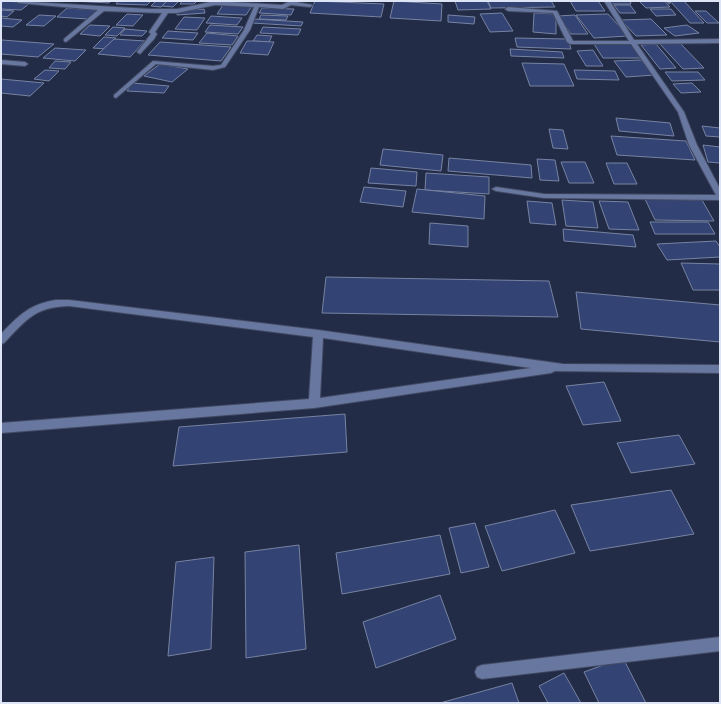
<svg xmlns="http://www.w3.org/2000/svg" width="721" height="704" viewBox="0 0 721 704" font-family="Lora,serif">
<rect width="100%" height="100%" fill="#232c46"/>
<g fill="#334373" stroke="#7783a2">
<path d="M6,1L30,3L21,10L1,9V2Z"/>
<path d="M73,1H111L109,3Z"/>
<path d="M118,1H151L147,5L116,4Z"/>
<path d="M156,1H167L161,7L151,6Z"/>
<path d="M167,1H179L173,7L162,6Z"/>
<path d="M182,1H197L194,4H180Z"/>
<path d="M315,1L384,4L381,17L310,13Z"/>
<path d="M394,1L442,4L441,21L390,18Z"/>
<path d="M455,1H487L491,9L458,10Z"/>
<path d="M488,1H551L555,7L491,8Z"/>
<path d="M570,1H598L605,11H576Z"/>
<path d="M609,1H630L631,4H611Z"/>
<path d="M639,1H664L670,7L646,8Z"/>
<path d="M670,1H684L704,23H690Z"/>
<path d="M223,5L252,6L246,15L217,14Z"/>
<path d="M614,5H630L636,13H620Z"/>
<path d="M67,8L98,10L88,19L57,17Z"/>
<path d="M262,8L294,9L291,15L259,13Z"/>
<path d="M204,9L205,13L177,15V11Z"/>
<path d="M650,9H671L676,15L656,16Z"/>
<path d="M1,10L14,11L7,17L1,16Z"/>
<path d="M695,11H706L719,23H707Z"/>
<path d="M502,13L513,31L490,32L480,14Z"/>
<path d="M534,13L556,14V34L533,32Z"/>
<path d="M127,14L143,15L133,26L116,25Z"/>
<path d="M608,14L628,36L594,38L576,15Z"/>
<path d="M39,15L56,16L44,26L26,25Z"/>
<path d="M261,15L288,16L286,20L259,19Z"/>
<path d="M448,15L475,17L474,24L448,22Z"/>
<path d="M575,15L588,34H571L558,16Z"/>
<path d="M211,16L242,18L237,25L206,23Z"/>
<path d="M184,17L205,18L197,30L175,29Z"/>
<path d="M1,18L22,20L13,27L1,26Z"/>
<path d="M254,19L303,22L301,26L252,23Z"/>
<path d="M651,19L667,35L636,36L621,20Z"/>
<path d="M90,25L110,26L100,36L80,34Z"/>
<path d="M210,25L243,27L238,34L205,32Z"/>
<path d="M687,25L699,33L675,36L664,28Z"/>
<path d="M113,27L125,28L117,36L105,35Z"/>
<path d="M263,27L301,29L298,35L260,33Z"/>
<path d="M125,29L147,31L142,36L120,35Z"/>
<path d="M168,31L198,33L193,40L162,38Z"/>
<path d="M207,33L238,36L232,45L199,43Z"/>
<path d="M257,35L272,36L269,42L253,41Z"/>
<path d="M104,37L116,38L106,49L93,48Z"/>
<path d="M515,38L568,39L571,49L517,47Z"/>
<path d="M114,39L145,41L130,57L98,54Z"/>
<path d="M2,40L54,44L38,57L1,54V41Z"/>
<path d="M247,41H253L274,42L268,55L240,53Z"/>
<path d="M160,42L231,47L221,61L148,55Z"/>
<path d="M679,42L704,68L683,69L659,43Z"/>
<path d="M594,44H633L643,58H603Z"/>
<path d="M656,44L676,68L660,69L641,45Z"/>
<path d="M55,48L86,50L75,61L43,58Z"/>
<path d="M510,49L562,52L564,58L511,56Z"/>
<path d="M593,50L603,66H586L577,51Z"/>
<path d="M641,60L655,75L626,77L614,61Z"/>
<path d="M55,61L71,62L65,69L49,68Z"/>
<path d="M522,63L564,64L574,86H530Z"/>
<path d="M160,64L188,69L172,82L144,76Z"/>
<path d="M45,70L59,71L49,81L34,79Z"/>
<path d="M574,70L615,71L619,80L577,79Z"/>
<path d="M665,72H698L705,80L672,81Z"/>
<path d="M1,79L44,83L30,96L1,93Z"/>
<path d="M132,83L169,86L164,93L127,91Z"/>
<path d="M692,83L701,92L681,93L673,84Z"/>
<path d="M616,118L670,123L674,136L619,131Z"/>
<path d="M702,126L720,128V137L706,136Z"/>
<path d="M549,129L563,130L568,149L553,148Z"/>
<path d="M611,136L686,141L695,160L617,155Z"/>
<path d="M703,145L720,147V163L708,162Z"/>
<path d="M383,149L443,155L441,171L380,165Z"/>
<path d="M449,158L531,165L532,178L448,171Z"/>
<path d="M537,159L555,160L559,181L540,180Z"/>
<path d="M561,162H585L594,183H569Z"/>
<path d="M606,163H627L637,184H614Z"/>
<path d="M371,168L417,172L416,186L368,183Z"/>
<path d="M426,173L489,177V194L425,190Z"/>
<path d="M364,187L406,191L403,207L360,202Z"/>
<path d="M417,189L485,196L484,219L412,212Z"/>
<path d="M645,199L702,200L714,221L655,220Z"/>
<path d="M562,200L593,202L598,228L566,226Z"/>
<path d="M527,201L552,203L556,225L530,223Z"/>
<path d="M599,201L628,202L639,230L609,229Z"/>
<path d="M650,222H708L715,234H655Z"/>
<path d="M430,223L468,226V247L429,244Z"/>
<path d="M563,229L633,235L636,247L564,241Z"/>
<path d="M716,241L720,247V257L667,260L657,244Z"/>
<path d="M681,263L720,264V290H693Z"/>
<path d="M326,277L549,281L558,317L322,313Z"/>
<path d="M576,292L720,305V342L581,329Z"/>
<path d="M604,382L621,421L583,425L566,386Z"/>
<path d="M345,414L347,452L173,466L179,427Z"/>
<path d="M679,435L695,464L631,473L617,443Z"/>
<path d="M671,490L694,534L590,551L571,505Z"/>
<path d="M555,510L575,553L502,571L485,526Z"/>
<path d="M475,523L489,567L461,573L449,528Z"/>
<path d="M440,535L450,574L342,594L336,553Z"/>
<path d="M299,545L306,649L246,658L245,552Z"/>
<path d="M214,557L211,649L168,656L176,562Z"/>
<path d="M440,595L456,639L376,668L363,622Z"/>
<path d="M623,658L646,703H599L584,672Z"/>
<path d="M564,673L581,703H548L539,686Z"/>
<path d="M512,683L519,703H440Z"/>
</g>
<g fill="none" stroke-linecap="round" stroke-linejoin="round">
<defs>
<g id="minor">
<path d="M15,1L150,9H177L215,1L282,5L290,1L313,5L310,7L291,5L283,9L259,7L250,30L225,67L213,70L156,64L116,98L114,97V95L153,61L213,66L221,65L244,30L254,7L215,5L177,13H168L155,32L157,34L154,39L140,54L137,52L151,34L149,32L162,13L104,11L66,42L64,41V39L98,10L18,3Z"/>
<path d="M604,1H610L634,40L720,39V43L637,44L684,112L697,145L720,189V200L544,198L496,191L492,189L496,187L544,194L716,195L689,145L678,112L631,44H570L567,42L553,13L508,11L505,9L508,7L557,11L573,41H629Z"/>
<path d="M665,1H671L672,2L669,4Z"/>
<path d="M1,60L25,62L28,64L25,66L1,64Z"/>
<path d="M56,300H69L318,330L563,364L720,365V373L555,371L551,373L314,408L1,433V423L309,399L313,337L69,306C35,307 27,319 4,343L1,344V334C19,315 30,304 56,300ZM323,338L531,368L320,398Z"/>
<path d="M720,637V651L482,679L477,677L475,672L477,667L482,665Z"/>
</g>
</defs>
<use href="#minor" stroke="#414962" stroke-width="2"/>
<use href="#minor" fill="#68779f" fill-rule="evenodd"/>
</g>
<rect width="721" height="704" fill="none" stroke="#dde4f5" stroke-width="4"/>
</svg>
